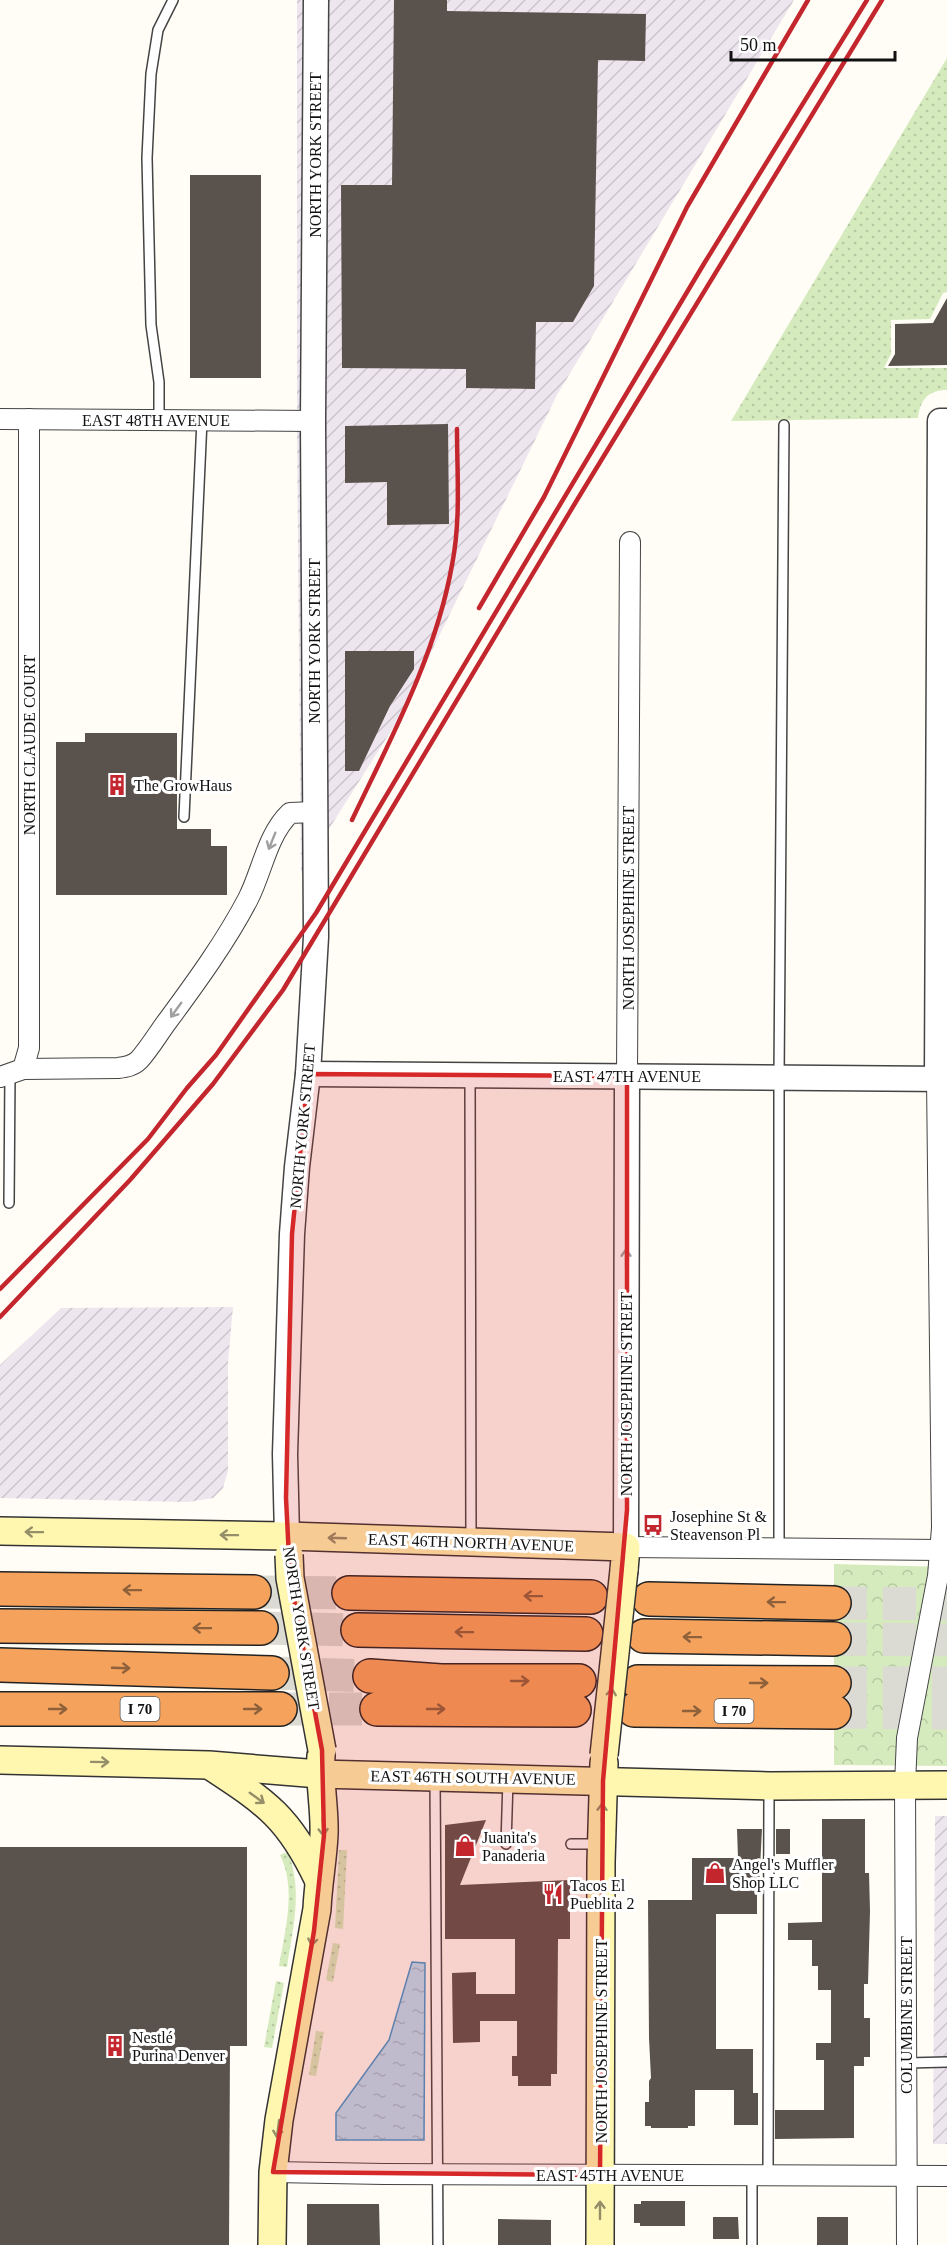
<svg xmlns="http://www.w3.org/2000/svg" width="947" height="2245" viewBox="0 0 947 2245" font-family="'Times New Roman',serif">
<defs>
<pattern id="industrial-furrows" width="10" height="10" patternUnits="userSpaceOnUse" patternTransform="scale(1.5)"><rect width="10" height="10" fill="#eee6ef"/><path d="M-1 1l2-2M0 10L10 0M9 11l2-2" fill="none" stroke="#cbc4cc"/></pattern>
<pattern id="grass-dots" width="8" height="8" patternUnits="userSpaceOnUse" patternTransform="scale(1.5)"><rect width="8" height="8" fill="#d5ebbd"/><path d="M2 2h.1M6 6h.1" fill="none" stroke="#b6c8a1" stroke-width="1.8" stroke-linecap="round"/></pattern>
<pattern id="park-crowns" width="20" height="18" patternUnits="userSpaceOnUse" patternTransform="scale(1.5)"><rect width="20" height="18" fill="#d5ebbd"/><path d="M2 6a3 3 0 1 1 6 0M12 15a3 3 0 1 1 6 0" fill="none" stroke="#b6c8a1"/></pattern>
<pattern id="water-ripples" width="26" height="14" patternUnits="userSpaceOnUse" patternTransform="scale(1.5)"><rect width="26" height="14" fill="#b9e0f7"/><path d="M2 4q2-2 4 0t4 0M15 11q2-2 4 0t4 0" fill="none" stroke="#9ebfd3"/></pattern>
</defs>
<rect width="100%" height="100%" fill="#fffdf5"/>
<g fill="url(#industrial-furrows)">
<path d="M297,0H794L557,395L398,720L301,873L297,434Z"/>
<path d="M233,1307L228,1363V1471L223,1488L213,1498L188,1502L0,1498V1365L61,1308Z"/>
<path d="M935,1816H947V2144H933Z"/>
</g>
<g fill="url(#grass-dots)">
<path d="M947,58V292L943,293L930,319L891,320V354L884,368H947V390C928,390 920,400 918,418L731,421Z"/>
<path d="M339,1850H347L343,1929L335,1928Z"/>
<path d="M288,1852C303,1890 293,1929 287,1967L279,1966C285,1931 297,1889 280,1855Z"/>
<path d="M333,1943L340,1944L333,1982L326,1980Z"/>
<path d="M276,1981L284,1983L272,2048L264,2047Z"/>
<path d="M316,2031L324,2032L316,2076L309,2075Z"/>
</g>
<path fill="url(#park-crowns)" d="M834,1564L947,1567V1766L834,1765Z"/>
<path fill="url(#water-ripples)" stroke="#3f96cf" stroke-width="1.5" d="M412,1962L425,1963L424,2140H336V2113L389,2040Z"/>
<g fill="#5a524d">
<path d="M394,0H447V11L646,14L645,61L598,60L594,286L573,322H536L535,389L466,388V369L342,368L341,185H392Z"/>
<rect x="190" y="175" width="71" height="203"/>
<path d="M947,298V365L888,366L895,354V324L933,323Z"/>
<path d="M448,424L449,524L387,525V482L345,483V426Z"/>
<path d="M345,651H414V669L390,706L359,771H345Z"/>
<path d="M85,733H177V829H211V846H227V895H56V742H85Z"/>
<path d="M822,1819H865V1873H869L870,1911L868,1984H864V2018H870V2057H864V2066H854V2138L775,2139V2110H824V2060H816V2043H831V1990H818V1966H812V1940H788V1923L822,1922Z"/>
<path d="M486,1820L460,1885L570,1880V1939H558L557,2074H551V2086H518V2076H512V2056H517V2021H480V2042L453,2043L452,1973L476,1972V1994H515V1939H445V1825Z"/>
<path d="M737,1829H762L759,1887H757V1914H716V2049H753V2093H758V2125H734V2090H695V2126H688V2128H651V2126H645V2102H649V2081L651,2078L649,2038L648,1900H692V1858H738Z"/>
<rect x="776" y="1829" width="14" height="25"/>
<path d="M0,1847H247V2046H230L229,2245H0Z"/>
<path d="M641,2201H685V2226H640V2223H634V2204H641Z"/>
<path d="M307,2204H379L380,2245H307Z"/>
<path d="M713,2217H738L739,2239H713Z"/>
<rect x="817" y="2217" width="31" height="28"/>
<path d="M498,2219L551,2220V2245H498Z"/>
</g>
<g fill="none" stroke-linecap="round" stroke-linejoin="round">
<g stroke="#dbdad3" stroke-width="33" stroke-dasharray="33 16" stroke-linecap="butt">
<path d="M254,1592L349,1593"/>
<path d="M834,1603L947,1604"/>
<path d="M261,1628L358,1630"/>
<path d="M834,1639L947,1640"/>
<path d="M272,1673L370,1676"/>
<path d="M834,1683H947"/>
<path d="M280,1709H377"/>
<path d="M834,1712L947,1713"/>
</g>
<defs>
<g id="service">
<path d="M159,420V382L151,325L147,158L151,74L158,30L173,0"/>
<path d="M184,817L202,420"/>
<path d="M470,1077L471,1541"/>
<path d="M9,1203L10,1073"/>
<path d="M779,1549V1077L784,425"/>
<path d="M435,1779L438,2245"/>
<path d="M506,1844L508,1780"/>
<path d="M571,1844H598"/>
<path d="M907,2063L947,2062"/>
<path d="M768,2176L769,1788"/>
<path d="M752,2245V2176"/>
</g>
<g id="minor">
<path d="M0,419L313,421"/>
<path d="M23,1069L29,1048V419"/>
<path d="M627,1076L630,542"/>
<path d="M0,1077L23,1069L118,1068C126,1067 133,1066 139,1060C150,1048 159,1032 169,1019C197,981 226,941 248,899C262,872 267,835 290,813L314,812"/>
<path d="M626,1547L941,1550"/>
<path d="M273,2172L384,2174L947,2176"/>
<path d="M907,2245L905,1785L907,1738L938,1576L942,1528L937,1079"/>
</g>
<g id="tertiary">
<path d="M308,1074L947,1079"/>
<path d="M937,1079L940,421H947"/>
<path d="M287,1536L285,1454L292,1234L297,1167L308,1074L316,937L313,421L316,0"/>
<path d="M626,1547L627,1076"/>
</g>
<g id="secondary">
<path d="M0,1531L287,1536L626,1547L624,1570"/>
<path d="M0,1760L209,1765L319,1774L769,1786L947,1785"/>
<path d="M212,1767C267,1803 289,1818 318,1879"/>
<path d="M272,2245L273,2172L279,2120L317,1909C318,1884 323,1859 324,1834C325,1808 319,1782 321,1756"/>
<path d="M600,2245L601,1862L604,1763"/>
</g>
<g id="motorway">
<path d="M0,1589L254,1592"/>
<path d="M349,1593L591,1597"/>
<path d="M649,1599L834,1603"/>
<path d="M0,1626L261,1628"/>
<path d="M358,1630L586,1634"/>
<path d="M644,1636L834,1639"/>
<path d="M0,1665L272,1673"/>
<path d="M370,1676L441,1681H579"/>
<path d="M638,1682L834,1683"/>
<path d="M0,1709H280"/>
<path d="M377,1709L574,1710"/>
<path d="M634,1710L834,1712"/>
</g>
</defs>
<use href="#service" stroke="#444" stroke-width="12"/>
<use href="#minor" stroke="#444" stroke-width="22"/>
<use href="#tertiary" stroke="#444" stroke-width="27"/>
<use href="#secondary" stroke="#333" stroke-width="30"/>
<use href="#motorway" stroke="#222" stroke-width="36"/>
<use href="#service" stroke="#fff" stroke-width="9"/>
<use href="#minor" stroke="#fff" stroke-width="20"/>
<use href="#tertiary" stroke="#fff" stroke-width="24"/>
<use href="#secondary" stroke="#fff6b0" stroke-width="27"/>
<use href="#motorway" stroke="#f5a25d" stroke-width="33"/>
<g stroke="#c4262e" stroke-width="4.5">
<path d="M479,608L544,497L687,207L808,0"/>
<path d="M352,820C391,738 436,655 452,565C461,520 457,474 457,429"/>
<path d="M0,1289L148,1139L187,1088L216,1055L316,913L705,262L867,0"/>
<path d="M0,1317L130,1180L213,1084L283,990L577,500L882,0"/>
</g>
<defs>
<g id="secondary-bridge">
<path d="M289,1555L290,1578L322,1750"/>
<path d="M604,1755L624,1570"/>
</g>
</defs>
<use href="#secondary-bridge" stroke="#333" stroke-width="30" stroke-linecap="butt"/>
<use href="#secondary-bridge" stroke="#fff6b0" stroke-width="27"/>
</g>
<defs><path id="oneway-shaft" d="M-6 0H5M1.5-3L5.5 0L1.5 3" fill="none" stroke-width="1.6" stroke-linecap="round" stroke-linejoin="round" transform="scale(1.5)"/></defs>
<g stroke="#a0a0a0">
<use href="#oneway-shaft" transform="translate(272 841) rotate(112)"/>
<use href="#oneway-shaft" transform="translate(176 1010) rotate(126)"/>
<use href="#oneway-shaft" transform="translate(626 1258) rotate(-90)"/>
</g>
<g stroke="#948f68">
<use href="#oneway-shaft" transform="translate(34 1532) rotate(-179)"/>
<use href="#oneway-shaft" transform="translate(229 1535) rotate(-179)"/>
<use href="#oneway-shaft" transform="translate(337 1538) rotate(-178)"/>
<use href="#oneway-shaft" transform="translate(611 1697) rotate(-84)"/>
<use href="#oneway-shaft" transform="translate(100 1762) rotate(1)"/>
<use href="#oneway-shaft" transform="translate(257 1798) rotate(36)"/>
<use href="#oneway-shaft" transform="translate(602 1812) rotate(-89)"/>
<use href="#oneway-shaft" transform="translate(323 1827) rotate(88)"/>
<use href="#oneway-shaft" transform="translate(313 1937) rotate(99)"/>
<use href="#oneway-shaft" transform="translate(278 2129) rotate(97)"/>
<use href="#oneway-shaft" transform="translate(600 2210) rotate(-90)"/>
</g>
<g stroke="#8e613b">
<use href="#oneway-shaft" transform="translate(132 1590) rotate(-179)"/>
<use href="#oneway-shaft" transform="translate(533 1596) rotate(-179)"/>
<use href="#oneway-shaft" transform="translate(776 1602) rotate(-179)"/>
<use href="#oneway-shaft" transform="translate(202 1628) rotate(-179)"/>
<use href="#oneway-shaft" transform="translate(464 1632) rotate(-179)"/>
<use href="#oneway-shaft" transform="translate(692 1637) rotate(-179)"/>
<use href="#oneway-shaft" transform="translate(121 1668) rotate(2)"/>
<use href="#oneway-shaft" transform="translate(520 1681)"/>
<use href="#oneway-shaft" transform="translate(759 1683)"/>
<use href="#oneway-shaft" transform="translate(58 1709)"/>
<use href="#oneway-shaft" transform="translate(253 1709)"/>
<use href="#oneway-shaft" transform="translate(436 1709)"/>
<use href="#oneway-shaft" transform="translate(692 1711)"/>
</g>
<path fill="#d62828" fill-opacity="0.2" stroke="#d62828" stroke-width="4.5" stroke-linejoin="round" d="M308,1074L627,1076V1510L603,1781L600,2175L273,2172L314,1931L324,1835L322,1750L290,1578L286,1498L292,1234Z"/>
<defs>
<symbol id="building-bare" viewBox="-9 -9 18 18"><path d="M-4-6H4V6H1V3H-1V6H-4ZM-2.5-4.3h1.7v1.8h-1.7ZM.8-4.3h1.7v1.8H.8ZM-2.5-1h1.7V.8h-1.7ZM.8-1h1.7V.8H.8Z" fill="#c4262e" stroke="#fff" stroke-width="2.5" paint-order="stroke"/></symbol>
<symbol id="bus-bare" viewBox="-9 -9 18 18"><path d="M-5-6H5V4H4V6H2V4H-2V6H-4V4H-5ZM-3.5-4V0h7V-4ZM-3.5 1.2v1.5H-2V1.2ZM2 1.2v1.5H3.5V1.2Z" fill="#c4262e" stroke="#fff" stroke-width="2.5" paint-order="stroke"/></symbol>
<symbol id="shop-bare" viewBox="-9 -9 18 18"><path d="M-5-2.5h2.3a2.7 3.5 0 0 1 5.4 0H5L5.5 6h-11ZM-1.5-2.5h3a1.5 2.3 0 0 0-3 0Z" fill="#c4262e" stroke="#fff" stroke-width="2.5" paint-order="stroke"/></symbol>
<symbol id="restaurant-bare" viewBox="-9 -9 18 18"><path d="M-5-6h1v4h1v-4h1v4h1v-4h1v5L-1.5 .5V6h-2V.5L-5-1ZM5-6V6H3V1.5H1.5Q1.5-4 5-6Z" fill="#c4262e" stroke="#fff" stroke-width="2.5" paint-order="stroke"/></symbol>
</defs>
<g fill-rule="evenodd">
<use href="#building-bare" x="102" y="770" width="30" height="30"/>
<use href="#bus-bare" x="638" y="1510" width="30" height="30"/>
<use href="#shop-bare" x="450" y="1831" width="30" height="30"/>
<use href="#shop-bare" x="700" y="1858" width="30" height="30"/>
<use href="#restaurant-bare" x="538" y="1879" width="30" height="30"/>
<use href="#building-bare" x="100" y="2031" width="30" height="30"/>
</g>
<g text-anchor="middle" stroke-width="6" stroke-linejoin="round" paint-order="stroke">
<g fill="#fff" stroke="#585858" stroke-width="1.5">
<rect x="120.5" y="1697" width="39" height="24" rx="4.5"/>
<rect x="714.5" y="1699" width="39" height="24" rx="4.5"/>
</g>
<g font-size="15" font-weight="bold" fill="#111">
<text x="140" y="1714">I 70</text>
<text x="734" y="1716">I 70</text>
</g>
<g font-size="16" fill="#111" stroke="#fff">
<text transform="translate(315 155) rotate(-90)" y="6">NORTH YORK STREET</text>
<text x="156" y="426">EAST 48TH AVENUE</text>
<text transform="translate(314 641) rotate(-90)" y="6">NORTH YORK STREET</text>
<text transform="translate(29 745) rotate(-90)" y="6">NORTH CLAUDE COURT</text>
<text transform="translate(628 908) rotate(-90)" y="6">NORTH JOSEPHINE STREET</text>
<text x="627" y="1082">EAST 47TH AVENUE</text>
<text transform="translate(302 1126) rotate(-85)" y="6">NORTH YORK STREET</text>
<text transform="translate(626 1394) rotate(-90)" y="6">NORTH JOSEPHINE STREET</text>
<text transform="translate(471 1542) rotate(2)" y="6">EAST 46TH NORTH AVENUE</text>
<text transform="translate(302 1628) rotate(81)" y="6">NORTH YORK STREET</text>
<text transform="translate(473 1777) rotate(1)" y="6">EAST 46TH SOUTH AVENUE</text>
<text transform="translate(906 2015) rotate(-90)" y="6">COLUMBINE STREET</text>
<text transform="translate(601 2041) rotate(-90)" y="6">NORTH JOSEPHINE STREET</text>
<text x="610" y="2181">EAST 45TH AVENUE</text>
</g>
<g font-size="16" fill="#111" stroke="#fff" text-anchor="start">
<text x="134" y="791">The GrowHaus</text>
<text x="670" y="1522">Josephine St &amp;<tspan x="670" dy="18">Steavenson Pl</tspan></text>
<text x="482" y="1843">Juanita's<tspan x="482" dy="18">Panaderia</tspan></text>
<text x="732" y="1870">Angel's Muffler<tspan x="732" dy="18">Shop LLC</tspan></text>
<text x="570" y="1891">Tacos El<tspan x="570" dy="18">Pueblita 2</tspan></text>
<text x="132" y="2043">Nestlé<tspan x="132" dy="18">Purina Denver</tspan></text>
</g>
</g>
<path d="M731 51v9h164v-9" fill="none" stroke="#111111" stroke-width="3"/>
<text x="740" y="51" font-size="18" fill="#111111" stroke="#ffffff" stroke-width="4.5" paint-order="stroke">50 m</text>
</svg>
